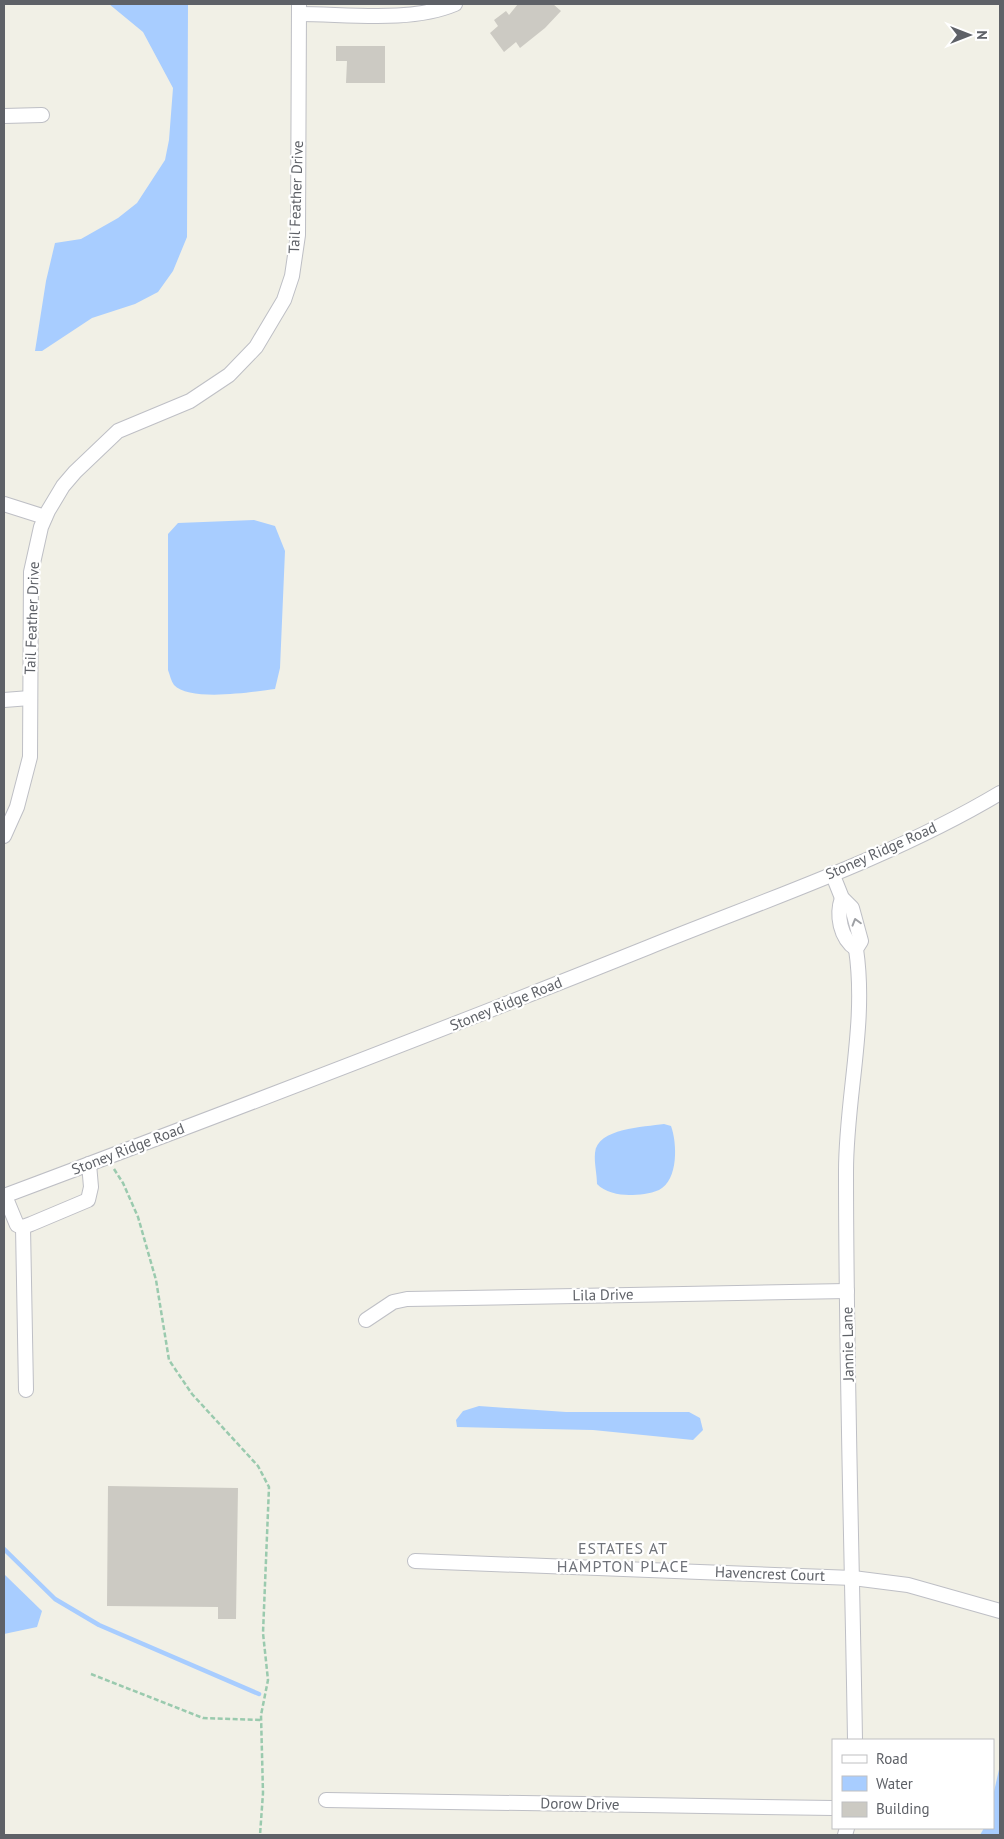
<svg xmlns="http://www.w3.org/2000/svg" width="1004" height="1839" viewBox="0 0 1004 1839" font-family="'PT Sans',sans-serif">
<rect width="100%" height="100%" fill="#f1f0e6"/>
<g fill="#a8cdff">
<path d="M109,4H188L187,237L173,271L158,292L135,304L92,318L42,351H35L46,281L55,243L81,239L118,218L137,203L165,160L169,140L173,88L143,32Z"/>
<path d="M254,520L275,526L285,551L280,668L275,689C254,692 189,702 174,685C171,681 170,675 168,670V534L178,523Z"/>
<path d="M664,1124L671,1126C677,1142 679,1180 659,1190C650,1194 639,1195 629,1195C619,1195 604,1192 597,1184C597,1174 594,1163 595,1153C597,1128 644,1127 664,1124Z"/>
<path d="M479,1406L566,1412H689L700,1418L703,1430L693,1440L593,1430L457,1427L456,1420L463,1411Z"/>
<path d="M4,1574L42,1611L37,1627L4,1634Z"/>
<path d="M1000,1765V1835H980L984,1828H993V1796Z"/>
</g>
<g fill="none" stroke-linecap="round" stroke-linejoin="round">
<path stroke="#a8cdff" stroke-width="4.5" d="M4,1549L55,1599L99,1625L259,1694"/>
</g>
<g fill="#cccac3">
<path d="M518,4H553L561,11L545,28L520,48L516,42L504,52L490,33L498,26L494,20L506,11L509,15Z"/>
<path d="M336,46H385V83H346L347,61H336Z"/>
<path d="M108,1486L238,1488L236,1619H218V1607L107,1606Z"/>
</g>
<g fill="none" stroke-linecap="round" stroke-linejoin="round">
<defs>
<g id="minor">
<path d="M299,14C347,14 410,23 455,4"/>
<path d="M4,116L42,115"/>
<path d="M4,504L45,517"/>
<path d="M4,700L30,698"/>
<path d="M4,836L17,807L30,757L31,572L41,527L48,511L63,486L75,472L118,431L190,401L229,375L256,347L284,300L292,276L298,235L299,4"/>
<path d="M832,873L842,898L852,908L861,941L856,949C867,1023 846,1097 846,1171C846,1361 852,1551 855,1740"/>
<path d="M842,898C836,915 840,938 856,949"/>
<path d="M4,1196C220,1115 435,1033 649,947C765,900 893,857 1000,793"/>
<path d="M5,1196L17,1225L23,1227L31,1224L88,1200L91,1187L89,1164"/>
<path d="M23,1227L26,1390"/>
<path d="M366,1320L393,1302L407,1299L847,1291"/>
<path d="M415,1561L853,1578L908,1585L1000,1611"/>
<path d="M326,1800L833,1808"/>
<path d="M845,1835L847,1828"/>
</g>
</defs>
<use href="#minor" stroke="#bebfc5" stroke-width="16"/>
<g stroke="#9acaae" stroke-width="2.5" stroke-dasharray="5 2.5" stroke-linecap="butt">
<path d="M114,1169L123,1183L138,1217L156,1280L169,1360L192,1394L258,1466L269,1487L263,1633L268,1680L261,1715L263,1793L260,1835"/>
<path d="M91,1674L203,1718L261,1720"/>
</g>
<use href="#minor" stroke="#fff" stroke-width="14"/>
</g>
<defs><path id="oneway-chevron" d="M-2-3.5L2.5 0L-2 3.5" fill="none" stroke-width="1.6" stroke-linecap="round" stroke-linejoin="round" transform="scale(1.25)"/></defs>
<use stroke="#9ea0a4" href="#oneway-chevron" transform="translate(856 922) rotate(-106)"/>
<g text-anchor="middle" stroke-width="4.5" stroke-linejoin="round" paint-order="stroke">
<g font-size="15" fill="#5e6167" stroke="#fff">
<text transform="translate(296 197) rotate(-88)" y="5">Tail Feather Drive</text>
<text transform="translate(32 618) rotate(-88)" y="5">Tail Feather Drive</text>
<text transform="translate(881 851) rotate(-24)" y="5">Stoney Ridge Road</text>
<text transform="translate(506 1004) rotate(-22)" y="5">Stoney Ridge Road</text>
<text transform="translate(128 1149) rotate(-21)" y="5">Stoney Ridge Road</text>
<text transform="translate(603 1295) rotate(-1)" y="5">Lila Drive</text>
<text transform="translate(848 1344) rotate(-91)" y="5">Jannie Lane</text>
<text transform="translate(770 1574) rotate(2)" y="5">Havencrest Court</text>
<text transform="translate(580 1804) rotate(1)" y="5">Dorow Drive</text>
</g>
<g font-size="16" letter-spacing="1" fill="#6f7279" stroke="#fff">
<text x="623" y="1554">ESTATES AT<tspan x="623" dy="18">HAMPTON PLACE</tspan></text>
</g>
</g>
<rect width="1004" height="1839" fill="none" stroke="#5e6167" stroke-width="10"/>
<rect x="832" y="1739" width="162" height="90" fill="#ffffff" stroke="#bfc0c2"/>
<rect x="842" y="1755" width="25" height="8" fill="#ffffff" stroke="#bfc0c2"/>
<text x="876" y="1764" font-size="15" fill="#5e6167">Road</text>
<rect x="842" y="1776" width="25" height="15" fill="#a8cdff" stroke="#bfc0c2"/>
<text x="876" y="1789" font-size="15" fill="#5e6167">Water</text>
<rect x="842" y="1802" width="25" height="15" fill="#cccac3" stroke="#bfc0c2"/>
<text x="876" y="1814" font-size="15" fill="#5e6167">Building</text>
<g transform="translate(969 35) rotate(90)" stroke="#ffffff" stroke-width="4" paint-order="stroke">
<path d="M0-4L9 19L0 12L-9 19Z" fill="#5e6167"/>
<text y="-8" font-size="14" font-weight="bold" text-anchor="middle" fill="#5e6167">N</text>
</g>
</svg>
